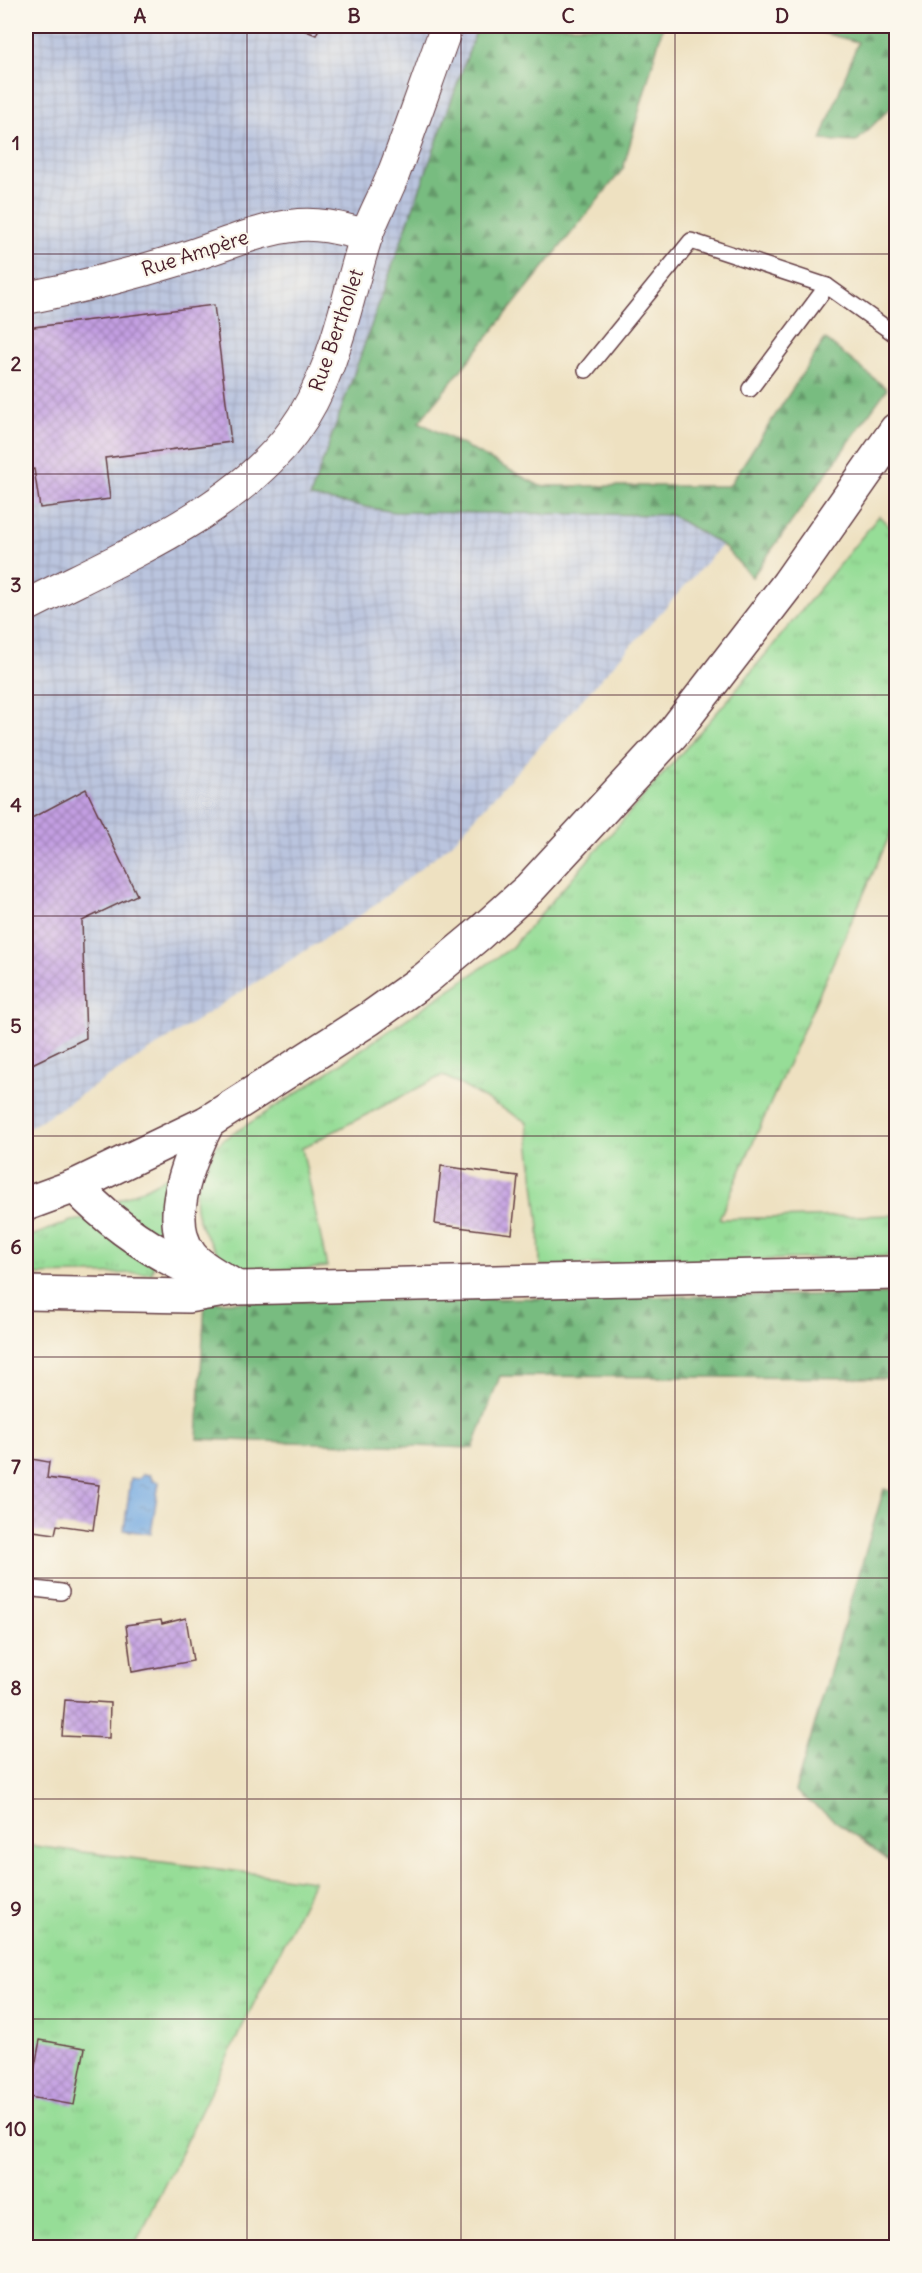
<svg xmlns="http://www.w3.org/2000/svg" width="922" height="2273" viewBox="0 0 922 2273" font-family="Delius,sans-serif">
<defs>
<pattern id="industrial-grid" width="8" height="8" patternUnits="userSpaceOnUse" patternTransform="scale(1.5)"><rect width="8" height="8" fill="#bac4de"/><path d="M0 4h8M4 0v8" fill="none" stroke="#a1a8bf"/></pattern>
<pattern id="grass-tufts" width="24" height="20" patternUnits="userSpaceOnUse" patternTransform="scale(1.5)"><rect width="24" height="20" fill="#96dd97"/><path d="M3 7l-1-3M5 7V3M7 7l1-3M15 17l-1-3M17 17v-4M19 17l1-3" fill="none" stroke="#83bd82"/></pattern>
<pattern id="forest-firs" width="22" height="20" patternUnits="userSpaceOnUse" patternTransform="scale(1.5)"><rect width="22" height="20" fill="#78bc80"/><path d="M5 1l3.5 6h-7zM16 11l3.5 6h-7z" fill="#649869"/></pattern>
<pattern id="water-ripples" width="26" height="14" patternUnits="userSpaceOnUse" patternTransform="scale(1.5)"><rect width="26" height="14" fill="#72a8e0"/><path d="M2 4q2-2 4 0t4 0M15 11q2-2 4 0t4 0" fill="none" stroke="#6088b6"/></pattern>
<pattern id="building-cross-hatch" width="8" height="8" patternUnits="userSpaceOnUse" patternTransform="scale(1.5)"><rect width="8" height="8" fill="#c39fe2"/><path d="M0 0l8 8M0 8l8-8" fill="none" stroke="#a081b7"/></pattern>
</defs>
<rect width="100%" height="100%" fill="#fbf7ec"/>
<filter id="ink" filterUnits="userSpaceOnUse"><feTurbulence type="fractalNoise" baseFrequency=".0167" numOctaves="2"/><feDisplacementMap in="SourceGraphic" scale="12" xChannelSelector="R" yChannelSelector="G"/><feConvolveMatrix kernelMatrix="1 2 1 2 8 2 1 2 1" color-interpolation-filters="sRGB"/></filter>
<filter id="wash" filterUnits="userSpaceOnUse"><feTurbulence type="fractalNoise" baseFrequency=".008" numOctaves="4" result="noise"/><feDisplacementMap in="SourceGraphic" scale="24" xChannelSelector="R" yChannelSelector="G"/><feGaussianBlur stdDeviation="1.35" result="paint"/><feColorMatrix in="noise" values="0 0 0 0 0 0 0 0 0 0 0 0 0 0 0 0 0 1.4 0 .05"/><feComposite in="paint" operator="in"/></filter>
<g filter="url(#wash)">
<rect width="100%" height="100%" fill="#eee1c1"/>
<path fill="url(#industrial-grid)" d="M26,26H478L310,497L394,512L671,515L722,545L452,843L367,911L26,1130Z"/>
<g fill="url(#grass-tufts)" stroke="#707e61" stroke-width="1.5">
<path d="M879,516L896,533V821L719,1219L896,1215V1256L540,1266L539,1227L527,1122L443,1075L302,1148L327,1267L298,1270L231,1267C211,1248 192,1221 196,1193C196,1185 201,1177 204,1171C210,1158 213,1148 224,1139L291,1097L511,948L733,694Z"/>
<path d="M172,1174V1247L114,1202L146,1188Z"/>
<path d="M86,1219L154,1264L152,1273L26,1275V1238L71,1221Z"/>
<path d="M26,1845L314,1881L134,2247L26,2248Z"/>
</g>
<g fill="url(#forest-firs)" stroke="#616e56" stroke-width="1.5">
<path d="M478,26H663L623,169L419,422L540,486H729L825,339L887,389L752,577L722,545L671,515L394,512L310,497Z"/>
<path d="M796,26H896V102L856,142L821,140L858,42Z"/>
<path d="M896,1294V1378L500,1376L473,1448L197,1439L205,1302Z"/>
<path d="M884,1489L896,1493V1866L795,1791Z"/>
</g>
<path fill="url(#water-ripples)" stroke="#5e6486" stroke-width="1.5" d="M143,1474L150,1475L153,1481L159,1482L151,1534L124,1530L131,1478L138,1479Z"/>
<g id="blocks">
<g fill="url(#building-cross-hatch)">
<path d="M294,26H320L316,35Z"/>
<path d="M214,305L231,442L105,458L110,499L40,508L34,469L26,470V328Z"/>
<path d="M86,789L137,895L82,921L86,1038L26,1067V821Z"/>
<path d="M441,1166L518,1176L512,1234L435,1224Z"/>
<path d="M26,1458L49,1462L47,1478L99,1485L93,1530L57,1525L55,1534L26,1530Z"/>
<path d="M186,1618L193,1661L132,1672L126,1625L161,1620L162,1624Z"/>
<path d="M65,1700L110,1703L109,1738L62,1736Z"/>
<path d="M40,2040L85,2048L74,2105L29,2097Z"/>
</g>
</g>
</g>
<g filter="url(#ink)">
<use href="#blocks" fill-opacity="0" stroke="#633c42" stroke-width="1.5"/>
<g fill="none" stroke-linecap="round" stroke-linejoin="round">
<defs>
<g id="lane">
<path d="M586,370L691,241L827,286L896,335"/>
<path d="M750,389L827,286"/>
<path d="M26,1588L61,1592"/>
</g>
<g id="street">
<path d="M26,298C78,288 129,275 181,259C220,247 258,229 299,225C322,223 345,230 367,235"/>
<path d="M26,606C113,561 234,513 293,432C335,375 345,303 366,237C373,216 385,196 393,175C412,126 429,75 447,26"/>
</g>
<g id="secondary">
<path d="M208,1122C190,1158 163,1220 191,1256C200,1268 224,1279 237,1288"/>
<path d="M75,1186C112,1225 156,1255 205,1275"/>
<path d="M26,1293L188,1296L237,1288L896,1273"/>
</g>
<path id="primary" d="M26,1204L75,1186L208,1122L369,1019L425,979L479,934L530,888L673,733L788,584L896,430"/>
</defs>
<use href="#lane" stroke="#633c42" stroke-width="18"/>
<use href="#street" stroke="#633c42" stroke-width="34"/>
<use href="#secondary" stroke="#633c42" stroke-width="36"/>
<use href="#primary" stroke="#633c42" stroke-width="36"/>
<use href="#lane" stroke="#fff" stroke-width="15"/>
<use href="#street" stroke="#fff" stroke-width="32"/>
<use href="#secondary" stroke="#fff" stroke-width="33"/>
<use href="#primary" stroke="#fff" stroke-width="33"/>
</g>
</g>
<path fill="none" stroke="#4a1f2b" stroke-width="1.5" stroke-opacity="0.55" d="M247,26V2248M461,26V2248M675,26V2248M26,254H896M26,474H896M26,695H896M26,916H896M26,1136H896M26,1357H896M26,1578H896M26,1799H896M26,2019H896"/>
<g text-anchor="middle" stroke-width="4.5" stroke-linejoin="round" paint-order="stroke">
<g font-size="20" fill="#4a1f2b" stroke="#fbf7ec">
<text transform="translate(195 253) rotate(-18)" y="7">Rue Ampère</text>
<text transform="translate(336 330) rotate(-71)" y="7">Rue Berthollet</text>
</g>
</g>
<rect width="922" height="2273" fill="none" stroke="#fbf7ec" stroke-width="66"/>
<rect x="33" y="33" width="856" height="2207" fill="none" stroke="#4a1f2b" stroke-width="2"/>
<g font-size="20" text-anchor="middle" font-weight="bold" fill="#4a1f2b">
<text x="140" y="23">A</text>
<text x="354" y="23">B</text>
<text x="568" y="23">C</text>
<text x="782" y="23">D</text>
<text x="16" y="150">1</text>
<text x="16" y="371">2</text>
<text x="16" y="592">3</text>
<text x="16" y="812">4</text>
<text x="16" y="1033">5</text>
<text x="16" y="1254">6</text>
<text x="16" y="1474">7</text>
<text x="16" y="1695">8</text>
<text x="16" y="1916">9</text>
<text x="16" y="2136">10</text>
</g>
</svg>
